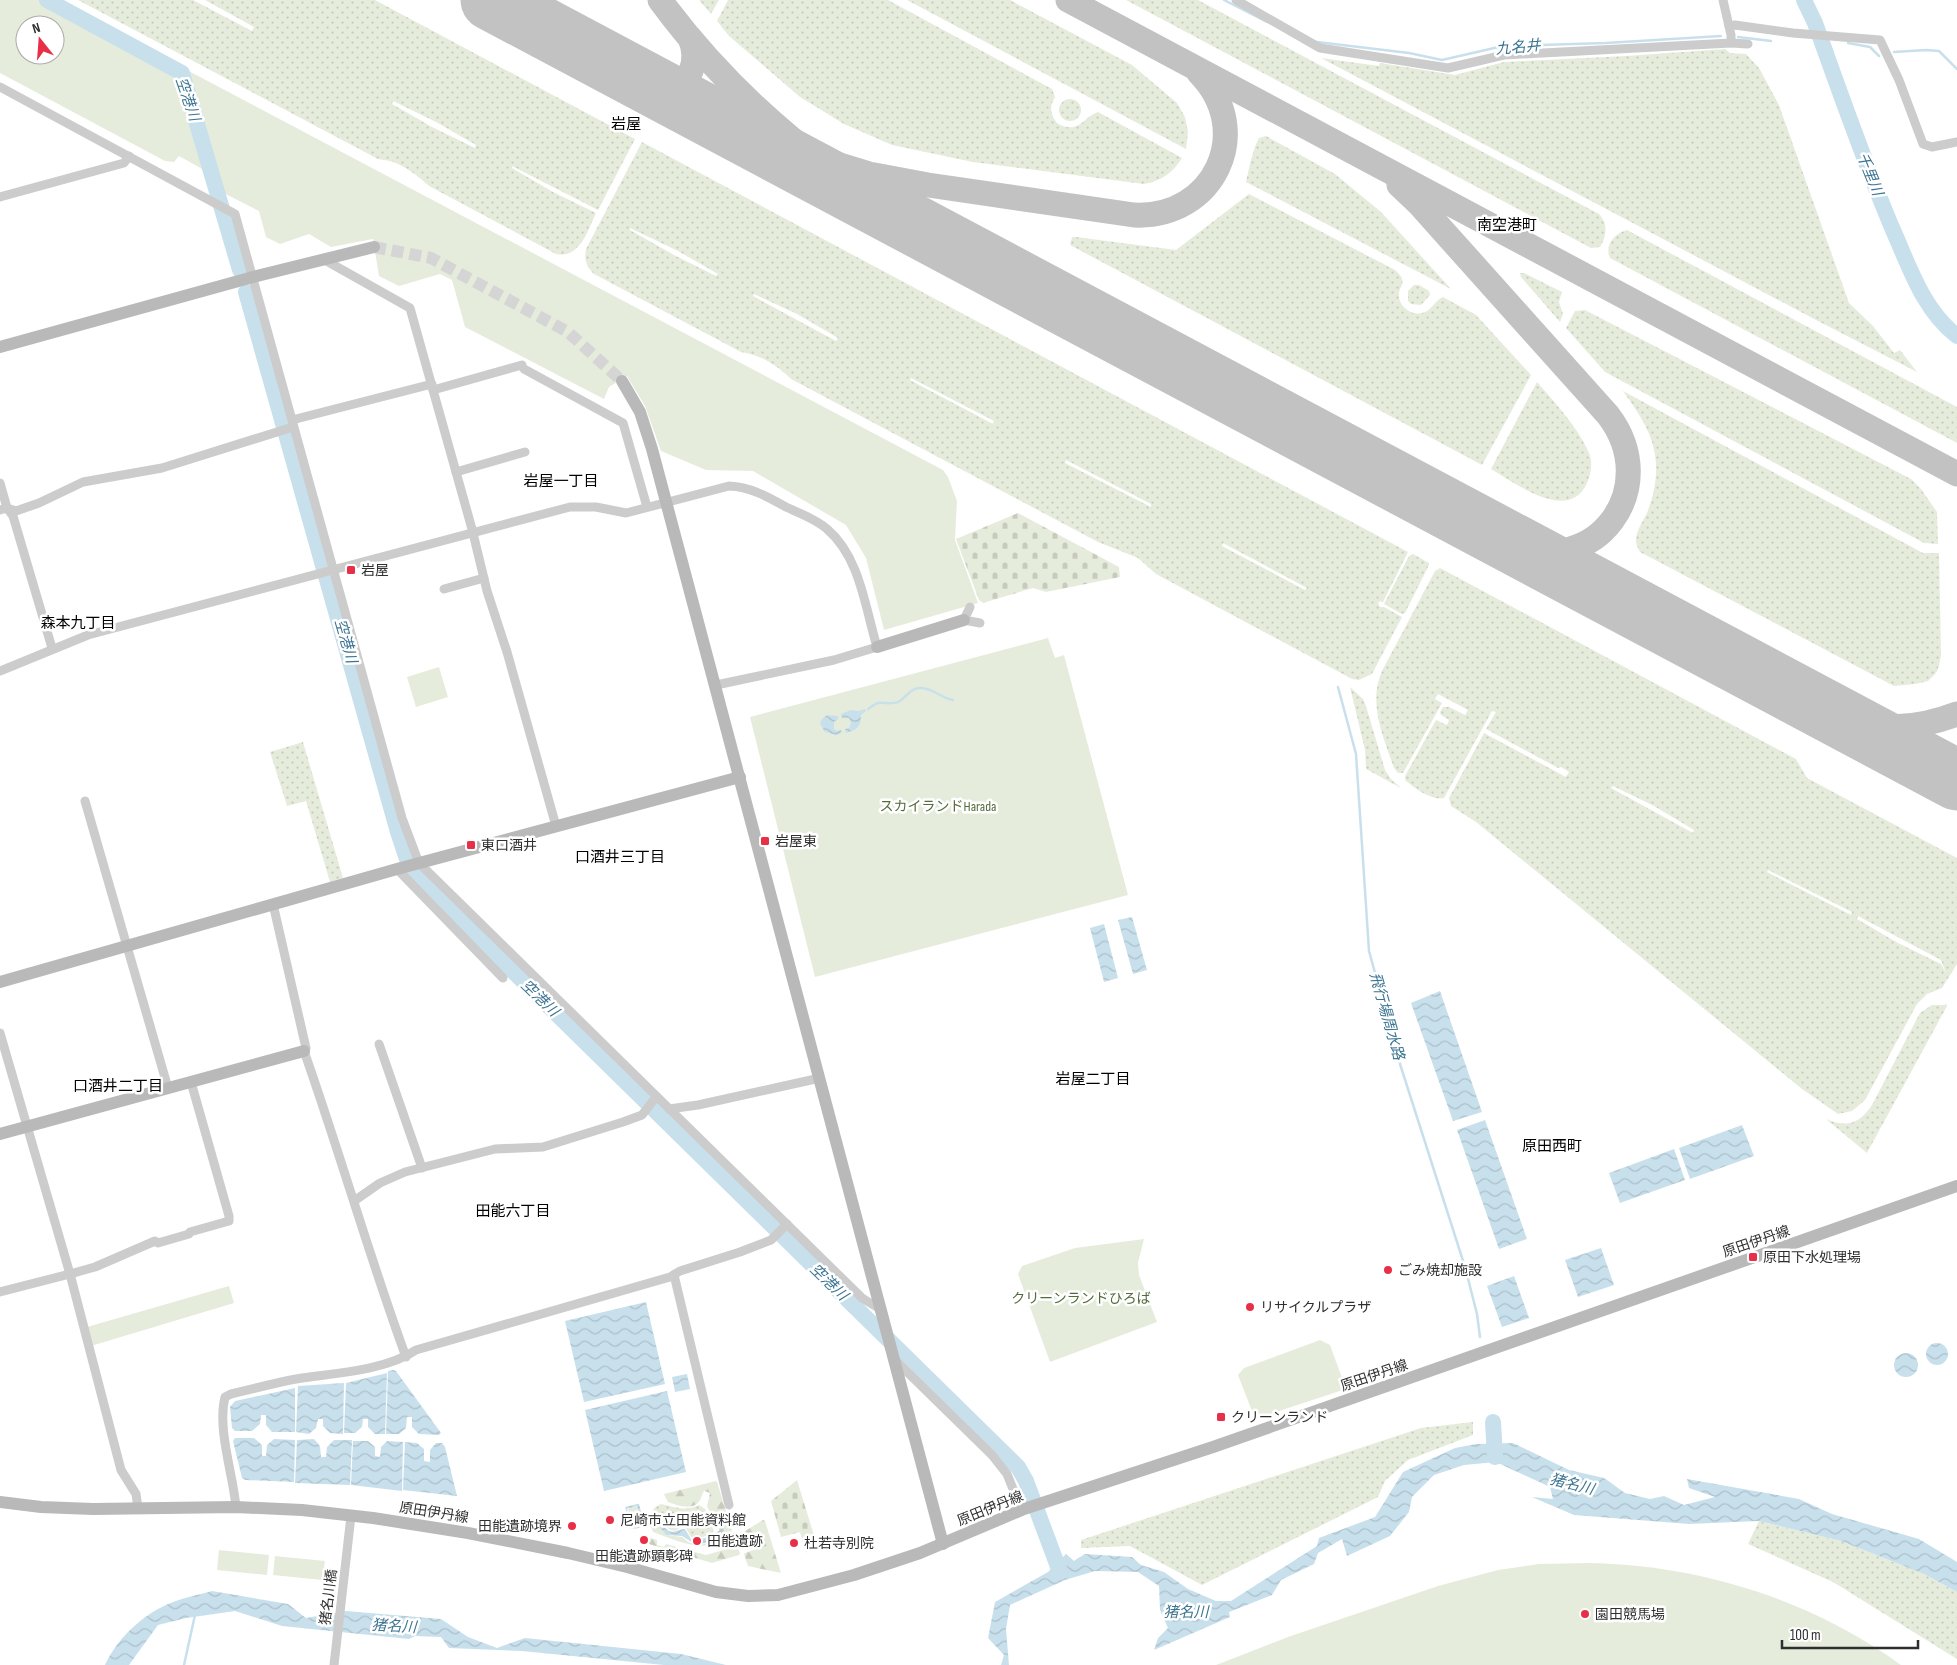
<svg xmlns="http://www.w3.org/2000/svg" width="1957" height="1665" viewBox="0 0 1957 1665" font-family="'Sofia Sans Condensed','Noto Sans JP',sans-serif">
<defs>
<pattern id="grass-dots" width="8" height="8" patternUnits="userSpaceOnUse" patternTransform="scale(1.25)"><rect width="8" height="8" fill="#e6ecdc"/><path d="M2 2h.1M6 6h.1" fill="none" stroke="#c6cbbd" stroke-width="1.8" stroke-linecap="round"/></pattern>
<pattern id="forest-firs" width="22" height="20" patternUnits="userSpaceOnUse" patternTransform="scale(1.25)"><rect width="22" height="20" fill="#e6ecdc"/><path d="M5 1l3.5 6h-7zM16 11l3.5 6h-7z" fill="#c6cbbd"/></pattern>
<pattern id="cemetery-stones" width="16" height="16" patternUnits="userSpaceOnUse" patternTransform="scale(1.25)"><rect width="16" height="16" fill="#e6ecdc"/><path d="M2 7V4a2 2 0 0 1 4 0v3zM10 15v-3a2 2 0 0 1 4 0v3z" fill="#c6cbbd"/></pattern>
<pattern id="water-waves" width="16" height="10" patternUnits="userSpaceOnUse" patternTransform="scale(1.25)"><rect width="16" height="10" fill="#c8e0ec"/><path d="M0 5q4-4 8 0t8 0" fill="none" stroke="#acc0cb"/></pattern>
</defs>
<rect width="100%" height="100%" fill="#fff"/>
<g fill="url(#grass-dots)" fill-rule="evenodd">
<path d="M78,0H193L252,31L254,27L205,0H375L635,139L598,210L512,166V168L553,192L596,213C588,230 580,259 556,254L429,186C418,176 404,165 390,161C386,160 382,160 378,159ZM393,101L436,122L476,145L475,148L432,127L392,104Z"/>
<path d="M699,0H719L711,14Z"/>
<path d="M728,0H888L1052,89L1055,97C1050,106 1050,110 1054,119C1057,123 1059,125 1063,126C1080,132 1085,116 1098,112L1182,158C1173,173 1161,181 1144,184L973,162L892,145L844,124L800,97L729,36L717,21Z"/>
<path d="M907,0H1010L1132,65L1177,103L1185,117L1188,132L1186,149Z"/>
<path d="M1126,0H1198L1599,214C1608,224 1607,235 1600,247L1591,248Z"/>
<path d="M1725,49L1730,53L1746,54L1759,68L1779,105L1849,303L1873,326L1894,353L1900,350L1917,372L1818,321L1321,58L1379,66L1380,63L1455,75L1504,62L1626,56Z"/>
<circle cx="1070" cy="110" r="11"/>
<path d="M1266,136L1335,174L1381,212L1451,289L1246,182C1249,169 1253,148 1259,138Z"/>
<path d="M642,142L1408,552L1383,602L1380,601L1378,603L1380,607H1384L1402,617L1372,674L1359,680L1352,679L1156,574L1138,558L1098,542L791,379C777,365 761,355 741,352L594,274C586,266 584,260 586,249ZM630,228L678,251L718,274L716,276L674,255L630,230ZM754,294L797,314L838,338L836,341L753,296ZM911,378L994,421L993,424L910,380ZM1066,460L1151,504V507L1065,463ZM1223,543L1307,588L1305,590L1222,546Z"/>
<path d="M1249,194L1395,270C1398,273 1401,275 1402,279C1404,285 1399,288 1399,294C1398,306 1411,316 1422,313C1432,311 1434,301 1443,297L1476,315L1531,375L1482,465L1070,245L1072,237H1076L1176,250Z"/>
<path d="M1627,230L1957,407V443L1610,258C1604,245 1615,233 1627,230Z"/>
<path d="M1520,273H1524L1562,292L1559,302L1563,314L1560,322L1521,277Z"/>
<path d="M1414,285H1419L1429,291L1430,295L1421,305L1411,304L1408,301V291Z"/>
<path d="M1585,310L1911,479L1921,489L1937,512L1938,544L1924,543L1605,372L1566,328L1575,311Z"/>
<path d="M1537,382C1556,404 1577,426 1589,453C1593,462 1591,474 1587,483C1569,524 1515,483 1491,469Z"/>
<path d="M1623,391L1923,553H1939L1941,655L1939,666L1936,673L1928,681L1915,684L1894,686L1640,552C1638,548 1636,545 1636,541C1636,531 1643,521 1647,513C1652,501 1655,488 1656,475C1658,440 1642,418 1623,391Z"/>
<path d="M1413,554L1429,563V565L1405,613L1402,614L1384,604L1409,556Z"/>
<path d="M1440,568L1796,759L1807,778L1957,858V964L1942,988L1927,994L1917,1004L1865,1100L1852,1111L1838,1114L1802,1089L1476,822L1451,806L1449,798L1484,733L1566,777L1569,772L1561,767L1558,768L1486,729L1496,712L1492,711L1444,798C1432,801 1414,788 1405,780V776L1436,720L1447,725L1449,720L1441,715L1440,712L1443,707H1449L1465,715L1468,710L1438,694L1435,699L1442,703L1403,773H1398L1394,768C1383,736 1367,702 1383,669L1435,571ZM1613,786L1654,806L1694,830L1693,833L1611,788ZM1768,870L1852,912L1851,915L1767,872ZM1858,916L1941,960L1946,973L1941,964L1898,943L1857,919Z"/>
<path d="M1350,687L1363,699L1366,706L1385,770L1391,779L1401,788L1366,769L1365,750Z"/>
<path d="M303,742L343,878L330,882L306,801L287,806L270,752Z"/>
<path d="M1946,1003L1947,1006L1867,1153L1826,1119C1847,1128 1859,1124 1872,1105L1920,1013L1932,1005H1945Z"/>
<path d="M1473,1422V1435L1408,1460L1385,1481L1378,1497L1202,1585L1130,1546L1081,1548V1540L1421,1428Z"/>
<path d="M661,1504C676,1507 684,1512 699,1505L705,1509L714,1531C708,1537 698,1539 691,1537L686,1528L681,1527C673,1534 668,1530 663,1522H652C649,1514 653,1507 661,1504Z"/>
<path d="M1759,1521L1841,1541L1924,1574L1957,1592V1659L1833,1582L1748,1544Z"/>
</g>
<g fill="url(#forest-firs)">
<path d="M716,1481L717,1482L732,1530L731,1533L724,1535L721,1533L707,1506L710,1493L704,1491C702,1494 701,1499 699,1502C691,1511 676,1505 668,1502L664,1494Z"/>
<path d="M639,1520L644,1523L643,1526L636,1529L628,1528L629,1521Z"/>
<path d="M763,1520L765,1521L781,1573L748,1566L744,1554L745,1553L764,1546L758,1532L739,1538L737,1536Z"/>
<path d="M651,1538L657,1540V1545L664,1547L666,1544L706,1555L737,1546L740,1553L739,1555L712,1563L649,1544V1539Z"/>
</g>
<g fill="url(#cemetery-stones)">
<path d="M1018,513L1119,567L1120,577L1046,592L1033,588L983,603L979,600L956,539Z"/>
<path d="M797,1480L817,1545L813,1542L806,1553L800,1532L781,1537L771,1501Z"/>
</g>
<g fill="#e6ecdc" fill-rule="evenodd">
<path d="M0,0H49L185,69L943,470L948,477L957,501L955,540L978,603L884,630L866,558L846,525L753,471L706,470L661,451L645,406L627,376L609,387L604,399L465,327L452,280L440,274L399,286L379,276L373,239L331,247L309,234L280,244L266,237L259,211L210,186L204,170L179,156L174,162L165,161L0,73ZM25,25H55V55H25Z"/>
<path d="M1048,638L1055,658L1064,655L1128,895L815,977L750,717Z"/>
<path d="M439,667L448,697L416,707L407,677Z"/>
<path d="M1144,1239L1138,1263L1139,1275L1157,1322L1050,1362L1018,1274L1022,1266L1075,1248Z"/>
<path d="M229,1286L234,1303L91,1346L87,1327Z"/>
<path d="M1320,1340L1330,1345L1346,1389L1255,1419L1238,1375L1244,1368Z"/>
<path d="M637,1506L640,1515L639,1518L630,1517L628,1509Z"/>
<path d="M655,1525L661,1528L666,1535L682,1537L688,1542L699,1545L710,1543L717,1536L720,1541C702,1553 672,1539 653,1532L651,1526Z"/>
<path d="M219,1550L269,1555L267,1575L217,1570Z"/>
<path d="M275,1556L325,1561L322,1580L273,1575Z"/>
<path d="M1588,1563C1700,1565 1809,1599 1901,1665H1216L1288,1637L1438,1586L1498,1570L1539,1564Z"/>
</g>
<g fill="url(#water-waves)" fill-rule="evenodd">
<path d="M865,709L866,711L861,715C861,727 857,730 846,733L845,729L849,728L851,723L849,718H842L841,714L851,710L858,711Z"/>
<path d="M827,715L838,716V719L834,722V729L837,731L841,730L842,733L836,735L825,732L820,724L821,720Z"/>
<path d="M1132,917L1147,970L1133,974L1118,920Z"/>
<path d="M1104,924L1118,978L1104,982L1090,928Z"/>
<path d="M1440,991L1482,1112L1453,1121L1411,1003Z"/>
<path d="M1485,1120L1527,1239L1499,1249L1457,1130Z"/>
<path d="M1742,1125L1754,1156L1690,1179L1679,1148Z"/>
<path d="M1674,1149L1685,1180L1620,1203L1609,1173Z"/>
<path d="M1601,1248L1614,1285L1578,1297L1565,1260Z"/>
<path d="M1514,1276L1529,1318L1502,1327L1487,1286Z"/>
<path d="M646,1302L665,1384L584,1402L565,1321Z"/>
<circle cx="1937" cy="1354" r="11"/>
<circle cx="1906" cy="1365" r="12"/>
<path d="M393,1370L396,1371L441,1433L439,1435L419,1434L412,1427V1417H407L406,1428L399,1434H386L388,1371Z"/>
<path d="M387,1373L385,1434H375L368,1427V1419H363L362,1427L355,1433H344L346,1383Z"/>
<path d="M687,1374L690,1389L675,1392L672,1377Z"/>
<path d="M344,1383L343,1434L330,1433L323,1426V1419H318L316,1428L309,1434L296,1432L298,1386Z"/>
<path d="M295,1388V1432H272L266,1425V1415H261L260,1424L252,1431H235L232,1428L230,1407L235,1401Z"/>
<path d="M667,1391L686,1472L604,1491L585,1410Z"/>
<path d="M235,1438H254L262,1445V1456H266L267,1445L274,1439L295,1440L294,1482L245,1480L242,1478L233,1441Z"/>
<path d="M314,1439L320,1446L321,1457H326L327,1447L334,1440H352L350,1485L295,1483L297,1440Z"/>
<path d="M353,1441H368L375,1447V1456L380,1457L381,1447L387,1441L403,1442L402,1491L351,1485Z"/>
<path d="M405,1442L417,1443L424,1449V1461L430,1462V1450L436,1443H442L445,1447L457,1496L403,1490Z"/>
<path d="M1513,1443L1569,1470L1604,1478L1625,1493L1650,1499L1664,1496L1684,1505L1715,1497L1689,1488L1687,1479L1799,1499L1832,1514L1919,1539L1957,1562V1592L1924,1574L1841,1541L1759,1521L1689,1524L1574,1515L1532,1497L1553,1499L1550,1487L1496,1462L1464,1465L1434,1475L1412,1497L1409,1512L1390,1536L1347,1556L1342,1539L1318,1553L1314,1564L1281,1580L1272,1595L1229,1612L1230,1617L1154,1650L1158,1638L1168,1628L1160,1610L1159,1586L1138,1572L1095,1571L1065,1580L1010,1605L1006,1629L1009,1665H1001L1004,1655L988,1638L995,1602L1048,1572L1066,1554L1074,1561L1085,1554L1132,1557L1141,1565L1164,1572L1188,1589L1216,1601H1231L1317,1546L1319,1538L1375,1517L1403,1472L1455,1448L1476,1444Z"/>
<path d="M637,1504H639L643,1519L652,1523L662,1524C672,1537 673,1530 685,1529L691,1539C703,1540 714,1536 723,1527L724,1528L710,1543L695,1544L682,1536L666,1535L658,1525L639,1520H629L625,1507ZM637,1506L640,1515L639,1518H630L627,1509Z"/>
<path d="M212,1591L288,1604L306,1618L346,1611L441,1619L468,1637L497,1648L525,1638L681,1654L726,1665H664L522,1651L449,1648L441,1637L415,1636L409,1639L282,1626L235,1611L186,1618L158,1625L129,1665H105C117,1639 141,1616 168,1604C182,1598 198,1595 212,1591Z"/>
</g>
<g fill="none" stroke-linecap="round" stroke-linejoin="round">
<g stroke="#c8e0ec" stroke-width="2.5">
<path d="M1224,0L1267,22"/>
<path d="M1738,37L1771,41"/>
<path d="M1317,42L1409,53L1442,60L1503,46L1606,43L1721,36"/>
<path d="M1848,43L1870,47L1879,56"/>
<path d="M1894,52L1926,50L1939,51L1957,69"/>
<path d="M1338,687L1356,754L1369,951L1400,1064L1465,1267L1477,1314L1480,1337"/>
<path d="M868,709C871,707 875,704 878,703C885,702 892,705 898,702C906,698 911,687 921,688C933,688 941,698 953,700"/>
<path d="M184,1665L195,1615"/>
</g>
<g stroke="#c8e0ec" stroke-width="16">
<path d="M47,0L182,73L240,270"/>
<path d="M1804,0L1815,23C1840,92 1864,162 1893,230C1910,268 1923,310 1957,336"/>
<path d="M246,292L398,832L411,871L1018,1467L1026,1481L1060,1572"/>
<path d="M1493,1422L1495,1457"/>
</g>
<g stroke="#c2c2c2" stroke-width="25">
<path d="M660,0C729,94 819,169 919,228"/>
<path d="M1068,0L1957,474"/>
<path d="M667,94C690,84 700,62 690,38"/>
<path d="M702,112L784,148L869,174L928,185L1134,215C1214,219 1256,131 1199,73"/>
<path d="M1399,185L1419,204L1608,415C1664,488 1595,581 1511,543"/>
<path d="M1819,707C1867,731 1908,733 1957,714"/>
</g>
<path stroke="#c2c2c2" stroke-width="61" d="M491,0L1957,780"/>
<path stroke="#d5d5d5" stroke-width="12" stroke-dasharray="12 6" stroke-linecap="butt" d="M374,247L431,258L568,332L622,381"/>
<g stroke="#ccc" stroke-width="9">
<path d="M1236,0L1320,48L1448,68L1504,55L1731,43V35L1723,0"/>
<path d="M1729,26L1735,25L1793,33L1880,40L1899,80L1923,144L1932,147L1957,142"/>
<path d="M1731,43L1748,44"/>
<path d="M0,87L235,214L402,818L419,863L862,1298L880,1309"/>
<path d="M0,197L124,163L129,156"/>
<path d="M323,259L410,308L472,529L487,591L507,652L556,826"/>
<path d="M524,369L623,423L647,507"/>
<path d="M433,390L522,365"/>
<path d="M292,420L432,384"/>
<path d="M456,472L525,452"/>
<path d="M0,483L7,508L13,516L52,648"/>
<path d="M0,510L7,508L16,511L39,503L83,482L162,468L293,427"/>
<path d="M444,589L484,578"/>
<path d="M970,607L964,620L980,623"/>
<path d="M0,671L88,635L570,507H596L626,513L729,486C751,487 768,497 786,507C799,513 816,519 827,529C860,557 865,607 877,647L834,660L716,685"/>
<path d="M85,801L168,1088"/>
<path d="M397,869L503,978"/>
<path d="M273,904L306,1048L304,1051C340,1153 369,1256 406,1357"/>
<path d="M0,1033L70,1274L95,1267L155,1241L158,1243L189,1234L190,1232L229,1221V1216L191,1082"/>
<path d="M379,1044L422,1168"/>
<path d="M669,1109L698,1105L820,1078"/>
<path d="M354,1201L380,1183L405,1172L495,1149L543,1147L623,1122L642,1115L656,1097"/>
<path d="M674,1275L729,1505"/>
<path d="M0,1292L70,1274L121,1470L136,1494L138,1508"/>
<path d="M896,1361L992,1455L1007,1474L1022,1511"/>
<path d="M236,1507C233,1474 217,1429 225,1397L231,1394C253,1389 274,1383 296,1379C333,1373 385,1371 416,1350L670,1277L680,1271L740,1252L771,1240L787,1224"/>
<path d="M334,1665L351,1516"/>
</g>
<g stroke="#b9b9b9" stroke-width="12">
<path d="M0,347L253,277L374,247"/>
<path d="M622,381L640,412L652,449L943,1544"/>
<path d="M877,647L964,620"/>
<path d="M0,982L397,869L740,777"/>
<path d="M0,1134L304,1051"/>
<path d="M0,1502L41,1507L93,1509L236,1507L302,1510L373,1518L468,1533L568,1553L627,1567L716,1592L748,1596L778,1595L854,1575L920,1553L1024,1509L1213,1447L1957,1186"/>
</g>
</g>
<g fill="#e73048" stroke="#fff" stroke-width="2">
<rect x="346" y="565" width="10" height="10" rx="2.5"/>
<rect x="760" y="836" width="10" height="10" rx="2.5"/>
<rect x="466" y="840" width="10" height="10" rx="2.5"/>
<rect x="1748" y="1252" width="10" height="10" rx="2.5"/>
<circle cx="1388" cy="1270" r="5"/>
<circle cx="1250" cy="1307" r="5"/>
<rect x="1216" y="1412" width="10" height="10" rx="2.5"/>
<circle cx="610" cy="1520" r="5"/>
<circle cx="572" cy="1526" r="5"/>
<circle cx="644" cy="1540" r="5"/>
<circle cx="697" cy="1541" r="5"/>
<circle cx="794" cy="1543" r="5"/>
<circle cx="1585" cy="1614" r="5"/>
</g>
<g text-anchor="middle" stroke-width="5" stroke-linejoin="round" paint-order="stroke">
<g font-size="14" fill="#2f2f2f" stroke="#fff" text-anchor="start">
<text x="361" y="575">岩屋</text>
<text x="775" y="846">岩屋東</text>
<text x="481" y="850">東口酒井</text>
<text x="1763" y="1262">原田下水処理場</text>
<text x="1398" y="1275">ごみ焼却施設</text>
<text x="1260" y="1312">リサイクルプラザ</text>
<text x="1231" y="1422">クリーンランド</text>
<text x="620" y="1525">尼崎市立田能資料館</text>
<text x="562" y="1531" text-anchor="end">田能遺跡境界</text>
<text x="707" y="1546">田能遺跡</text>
<text x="804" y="1548">杜若寺別院</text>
<text x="644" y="1561" text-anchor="middle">田能遺跡顕彰碑</text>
<text x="1595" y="1619">園田競馬場</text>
</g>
<g font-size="14" fill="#546b3b" stroke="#fff">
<text x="938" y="811">スカイランドHarada</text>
<text x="1081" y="1303">クリーンランドひろば</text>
</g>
<g font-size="14" fill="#2f2f2f" stroke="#fff">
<text transform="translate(1756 1241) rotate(-19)" y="5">原田伊丹線</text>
<text transform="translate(1374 1375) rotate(-19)" y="5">原田伊丹線</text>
<text transform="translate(990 1508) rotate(-22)" y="5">原田伊丹線</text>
<text transform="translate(434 1512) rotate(9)" y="5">原田伊丹線</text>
<text transform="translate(328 1597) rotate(-83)" y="5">猪名川橋</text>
</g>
<g font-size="15" font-style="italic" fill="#3c7592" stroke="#fff">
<text transform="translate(1518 47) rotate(-5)" y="5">九名井</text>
<text transform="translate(188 99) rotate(71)" y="5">空港川</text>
<text transform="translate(1870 174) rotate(68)" y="5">千里川</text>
<text transform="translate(346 641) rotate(74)" y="5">空港川</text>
<text transform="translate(540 998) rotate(44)" y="5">空港川</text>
<text transform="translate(1387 1016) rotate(74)" y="5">飛行場周水路</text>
<text transform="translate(829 1282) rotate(44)" y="5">空港川</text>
<text transform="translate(1572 1484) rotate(14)" y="5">猪名川</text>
<text x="1186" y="1617">猪名川</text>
<text transform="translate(394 1626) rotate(3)" y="5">猪名川</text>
</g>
<g font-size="15" fill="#000" stroke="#fff">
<text x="626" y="129">岩屋</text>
<text x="1507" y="230">南空港町</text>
<text x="561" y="486">岩屋一丁目</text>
<text x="78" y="628">森本九丁目</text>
<text x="620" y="862">口酒井三丁目</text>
<text x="1093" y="1084">岩屋二丁目</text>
<text x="118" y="1091">口酒井二丁目</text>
<text x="1552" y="1151">原田西町</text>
<text x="513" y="1216">田能六丁目</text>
</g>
</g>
<g transform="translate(40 40) rotate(343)"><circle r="24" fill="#ffffff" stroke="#acacac"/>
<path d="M0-4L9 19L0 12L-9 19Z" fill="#e73048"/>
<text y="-8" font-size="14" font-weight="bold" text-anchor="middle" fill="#2f2f2f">N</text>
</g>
<path d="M1782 1640v8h136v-8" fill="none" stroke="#2f2f2f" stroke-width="2.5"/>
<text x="1790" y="1640" font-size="15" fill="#2f2f2f" stroke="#ffffff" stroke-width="4" paint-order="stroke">100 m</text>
</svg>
